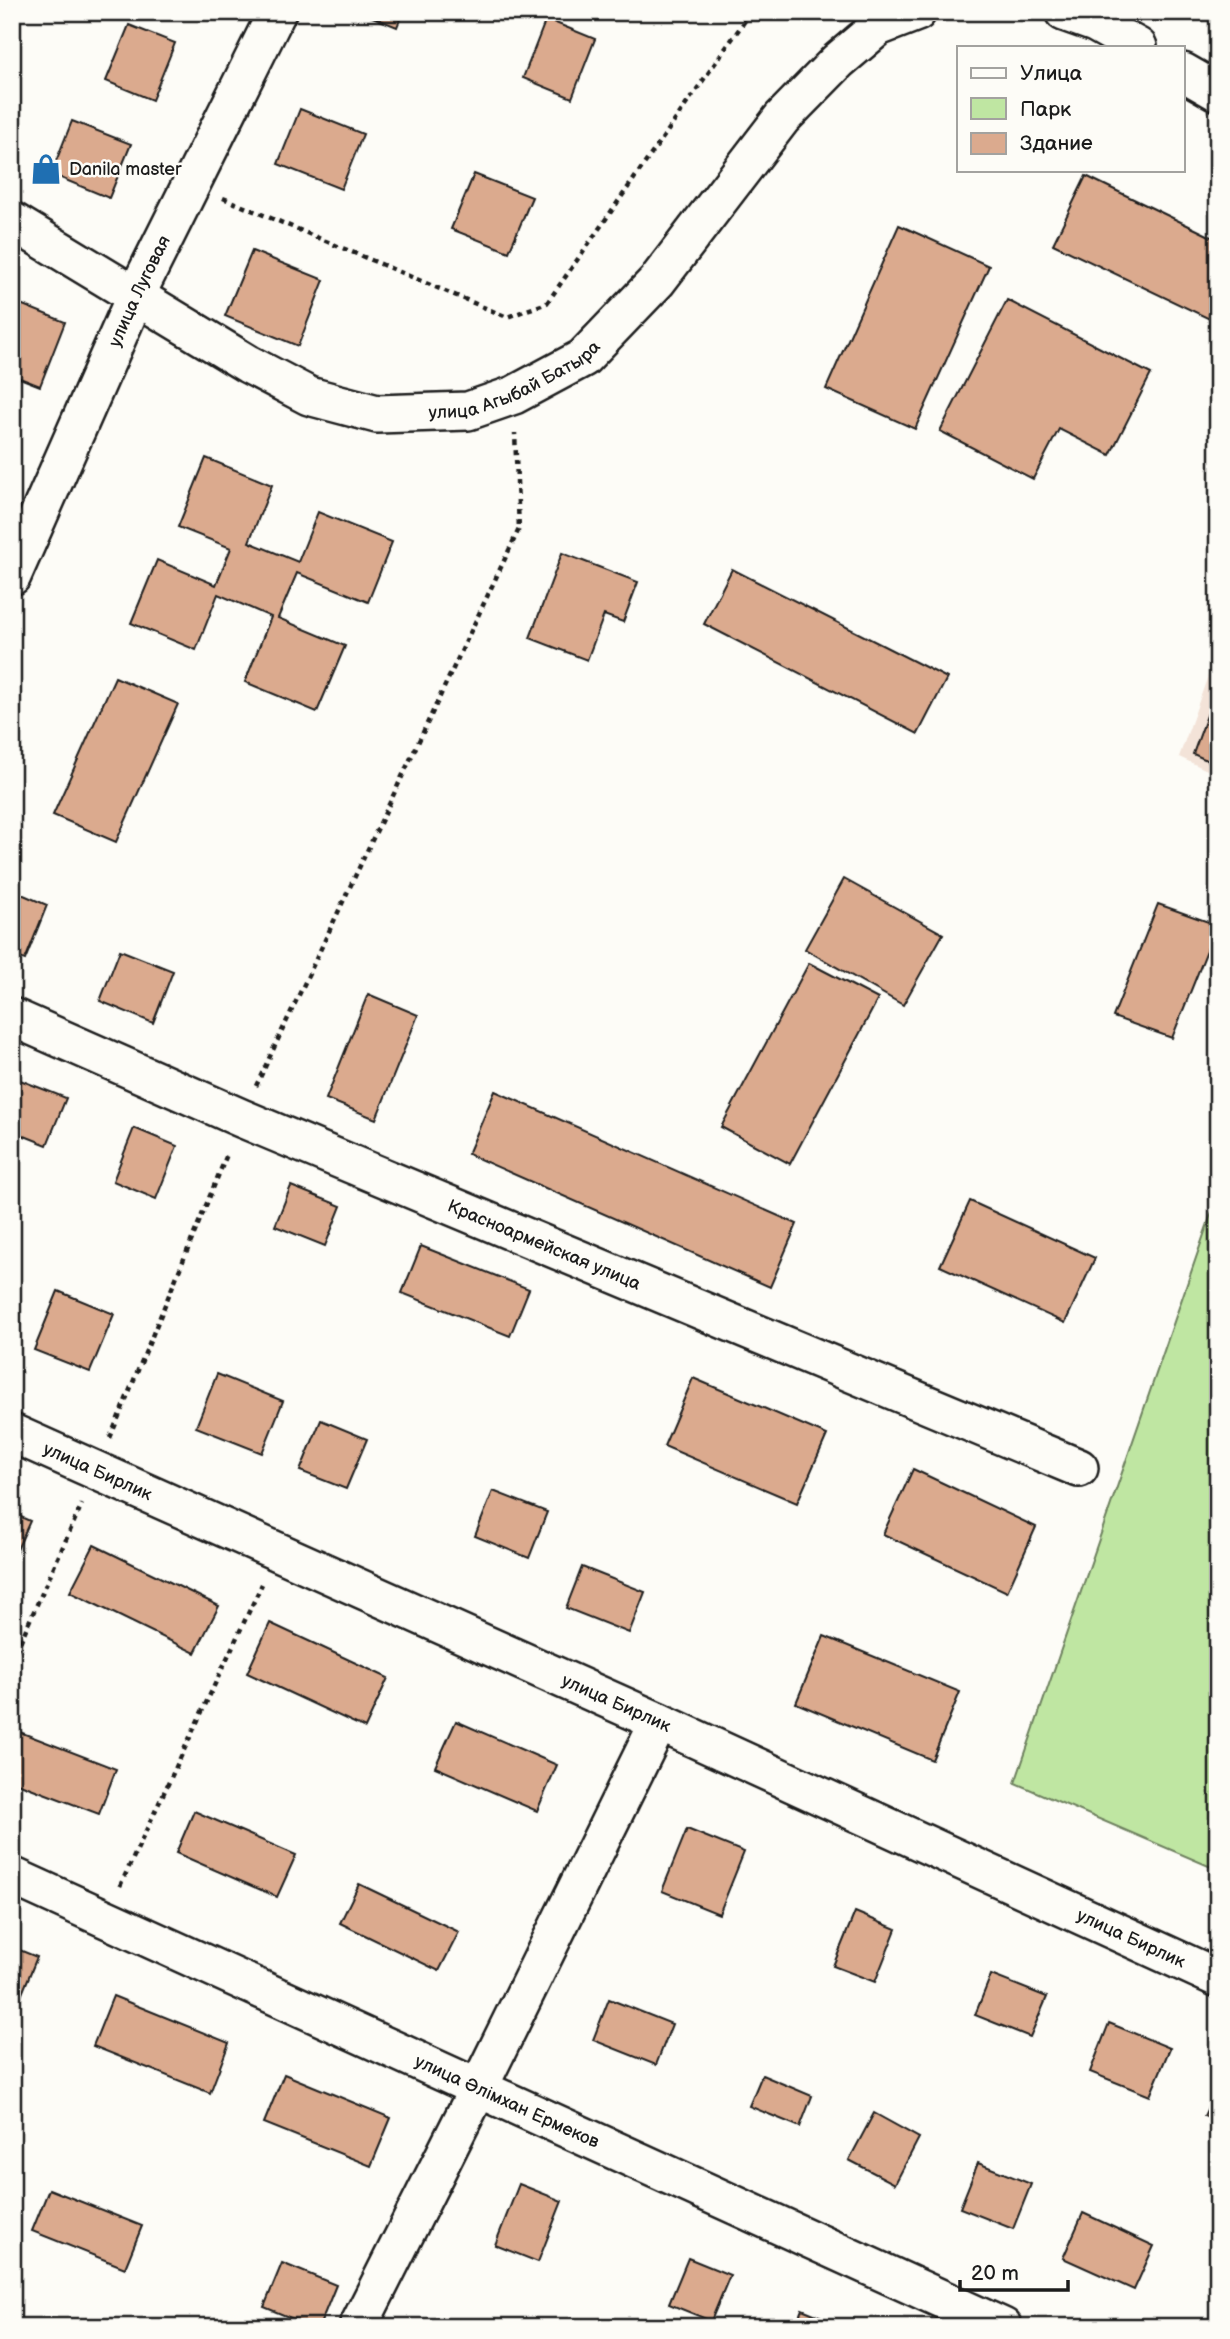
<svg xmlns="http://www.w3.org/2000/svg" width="1230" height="2339" viewBox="0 0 1230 2339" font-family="'Balsamiq Sans',sans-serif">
<rect width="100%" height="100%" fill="#fdfcf7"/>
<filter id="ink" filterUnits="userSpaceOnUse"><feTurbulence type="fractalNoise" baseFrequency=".0143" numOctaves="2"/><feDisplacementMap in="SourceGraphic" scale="14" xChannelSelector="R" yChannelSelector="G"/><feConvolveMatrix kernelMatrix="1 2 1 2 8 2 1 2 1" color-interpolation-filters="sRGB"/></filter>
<g filter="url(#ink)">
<path fill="#f3e3d8" d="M1218,648V775L1179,757Z"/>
<path fill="#bfe6a2" stroke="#6e815f" stroke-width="2" d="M1218,1194V1870L1015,1783Z"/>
<g fill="#dbaa8e" stroke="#1c1c1c" stroke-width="2">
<path d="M360,12H403L397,27Z"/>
<path d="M546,19L595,39L572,98L523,78Z"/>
<path d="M129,25L175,43L152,100L106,81Z"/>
<path d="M300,109L363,134L341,189L278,164Z"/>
<path d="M72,121L131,144L109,198L51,174Z"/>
<path d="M474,174L532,197L509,252L451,229Z"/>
<path d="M1086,176L1218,240V323L1053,244Z"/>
<path d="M899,225L989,266L915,429L826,389Z"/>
<path d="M252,251L324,280L298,346L225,316Z"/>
<path d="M1007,300L1151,374L1110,455L1059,429L1033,479L940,431Z"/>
<path d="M13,301L65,322L40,386L12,375Z"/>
<path d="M206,458L272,485L249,542L298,562L318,512L392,542L368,602L297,573L278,618L345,646L317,712L245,682L271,617L218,594L196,650L131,623L157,560L216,585L231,548L178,527Z"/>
<path d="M562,553L638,582L623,622L604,615L587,660L530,638Z"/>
<path d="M732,569L947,678L918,734L704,624Z"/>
<path d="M115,677L178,704L116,842L53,815Z"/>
<path d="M1218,685V765L1193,754Z"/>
<path d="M844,879L943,934L903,1005L805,949Z"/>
<path d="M12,890L47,905L25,960L12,955Z"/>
<path d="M1158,904L1217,925L1172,1038L1113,1017Z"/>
<path d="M120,950L173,971L153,1023L100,1001Z"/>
<path d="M809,963L878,999L790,1164L721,1127Z"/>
<path d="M368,994L418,1015L376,1119L326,1099Z"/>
<path d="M20,1080L66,1098L47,1145L12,1131V1099Z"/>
<path d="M495,1091L797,1224L770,1287L468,1154Z"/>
<path d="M134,1128L177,1146L156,1199L113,1181Z"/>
<path d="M291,1186L341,1206L325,1246L275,1226Z"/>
<path d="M970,1201L1095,1258L1065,1323L940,1266Z"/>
<path d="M421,1246L529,1289L510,1336L402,1293Z"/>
<path d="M58,1291L114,1314L90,1372L34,1350Z"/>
<path d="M217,1374L283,1401L262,1453L196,1427Z"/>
<path d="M693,1378L827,1435L797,1503L664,1446Z"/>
<path d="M321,1420L367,1439L346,1489L300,1471Z"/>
<path d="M913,1469L1036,1527L1007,1592L883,1534Z"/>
<path d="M493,1491L547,1512L529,1558L475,1536Z"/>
<path d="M12,1513L30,1521L12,1561Z"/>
<path d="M94,1545L219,1606L195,1653L70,1592Z"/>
<path d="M582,1567L645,1592L629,1633L566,1608Z"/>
<path d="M270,1623L388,1678L365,1728L247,1673Z"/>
<path d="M824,1636L960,1692L932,1760L796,1703Z"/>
<path d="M456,1721L557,1765L537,1811L435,1767Z"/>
<path d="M12,1729L116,1769L99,1814L12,1781Z"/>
<path d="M194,1811L296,1855L277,1897L176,1853Z"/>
<path d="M687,1829L744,1852L719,1914L662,1891Z"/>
<path d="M359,1884L459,1932L439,1971L340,1923Z"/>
<path d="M855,1912L896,1929L875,1982L833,1966Z"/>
<path d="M12,1947L37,1957L19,2001L12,1999Z"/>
<path d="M991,1975L1047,1997L1030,2037L975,2015Z"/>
<path d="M113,1996L229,2043L210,2093L93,2046Z"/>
<path d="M609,1999L672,2024L656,2065L593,2040Z"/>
<path d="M1109,2023L1170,2048L1150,2096L1090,2072Z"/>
<path d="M284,2074L391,2118L371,2166L264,2123Z"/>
<path d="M762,2075L812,2096L800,2127L749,2106Z"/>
<path d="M1218,2086V2122L1204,2116Z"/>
<path d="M874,2113L919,2138L895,2184L849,2160Z"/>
<path d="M978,2163L1031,2184L1013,2229L960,2208Z"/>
<path d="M519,2184L562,2201L538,2262L495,2245Z"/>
<path d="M49,2189L142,2226L125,2268L32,2231Z"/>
<path d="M1083,2213L1154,2246L1134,2290L1063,2258Z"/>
<path d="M688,2258L730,2275L711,2321L669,2304Z"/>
<path d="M282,2263L336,2285L319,2327H313L264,2307Z"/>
<path d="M802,2309L846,2327H795Z"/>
</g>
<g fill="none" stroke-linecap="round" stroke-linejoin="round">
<defs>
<g id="minor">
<path d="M1064,12L1095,23L1138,47"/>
<path d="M1183,72L1218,92"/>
<path id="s1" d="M12,221L248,364L309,396L377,414L468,411L514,395L583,358L657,281L782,118L838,61L878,27L917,12"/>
<path id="s2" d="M12,576L136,295L277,12"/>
<path id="s3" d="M12,1017L241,1118L1079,1468"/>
<path id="s4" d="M12,1433L659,1722L1218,1978"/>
<path id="s5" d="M12,1876L1003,2327"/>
<path d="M358,2327L478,2089L659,1722"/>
</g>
</defs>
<use href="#minor" stroke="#1c1c1c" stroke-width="42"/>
<g stroke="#1c1c1c" stroke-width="4.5" stroke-dasharray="5 5" stroke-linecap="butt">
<path d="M223,198L507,317L547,303L751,12"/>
<path d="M256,1086L519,529L515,433"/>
<path d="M110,1438L228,1152"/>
<path d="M12,1660L82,1504"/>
<path d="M120,1886L262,1584"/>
</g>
<use href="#minor" stroke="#fdfcf7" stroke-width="37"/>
</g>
</g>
<defs>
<symbol id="shop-bare" viewBox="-9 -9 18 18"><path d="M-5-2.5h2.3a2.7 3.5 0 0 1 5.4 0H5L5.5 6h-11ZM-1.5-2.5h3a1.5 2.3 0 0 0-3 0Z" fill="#1f6fb2" stroke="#fdfcf7" stroke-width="2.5" paint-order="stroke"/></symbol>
</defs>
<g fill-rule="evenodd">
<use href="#shop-bare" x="24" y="147" width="44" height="44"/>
</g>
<g text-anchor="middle" stroke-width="5" stroke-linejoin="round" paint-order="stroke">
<g font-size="18" fill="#1c1c1c" stroke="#fdfcf7" text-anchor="start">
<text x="69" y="175">Danila master</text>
</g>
<g font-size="18" fill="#1c1c1c" stroke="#fdfcf7">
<text dy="6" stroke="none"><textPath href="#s2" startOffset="312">улица Луговая</textPath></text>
<text dy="6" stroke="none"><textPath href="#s1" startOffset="560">улица Агыбай Батыра</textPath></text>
<text dy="6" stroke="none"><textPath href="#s3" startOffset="579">Красноармейская улица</textPath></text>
<text dy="6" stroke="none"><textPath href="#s4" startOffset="94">улица Бирлик</textPath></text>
<text dy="6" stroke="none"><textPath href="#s4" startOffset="662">улица Бирлик</textPath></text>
<text dy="6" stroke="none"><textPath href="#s4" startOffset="1228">улица Бирлик</textPath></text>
<text dy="6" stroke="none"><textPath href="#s5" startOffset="544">улица Әлімхан Ермеков</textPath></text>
</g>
</g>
<rect width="1230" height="2339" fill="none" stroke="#fdfcf7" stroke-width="42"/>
<rect x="21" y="21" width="1188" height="2297" fill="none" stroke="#1c1c1c" stroke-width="2.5" filter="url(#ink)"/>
<rect x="957" y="46" width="228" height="126" fill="#fdfcf7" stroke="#a3a29f" stroke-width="2"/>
<rect x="971" y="68" width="35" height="10" fill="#fdfcf7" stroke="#a3a29f" stroke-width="2"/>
<text x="1020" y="80" font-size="21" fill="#1c1c1c">Улица</text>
<rect x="971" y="98" width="35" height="21" fill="#bfe6a2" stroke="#a3a29f" stroke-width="2"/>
<text x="1020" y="116" font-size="21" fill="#1c1c1c">Парк</text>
<rect x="971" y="133" width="35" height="21" fill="#dbaa8e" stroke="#a3a29f" stroke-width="2"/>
<text x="1020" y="150" font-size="21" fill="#1c1c1c">Здание</text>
<path d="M960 2280v10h108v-10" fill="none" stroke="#1c1c1c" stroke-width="3.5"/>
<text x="971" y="2280" font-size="21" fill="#1c1c1c" stroke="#fdfcf7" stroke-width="5" paint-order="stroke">20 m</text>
</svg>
